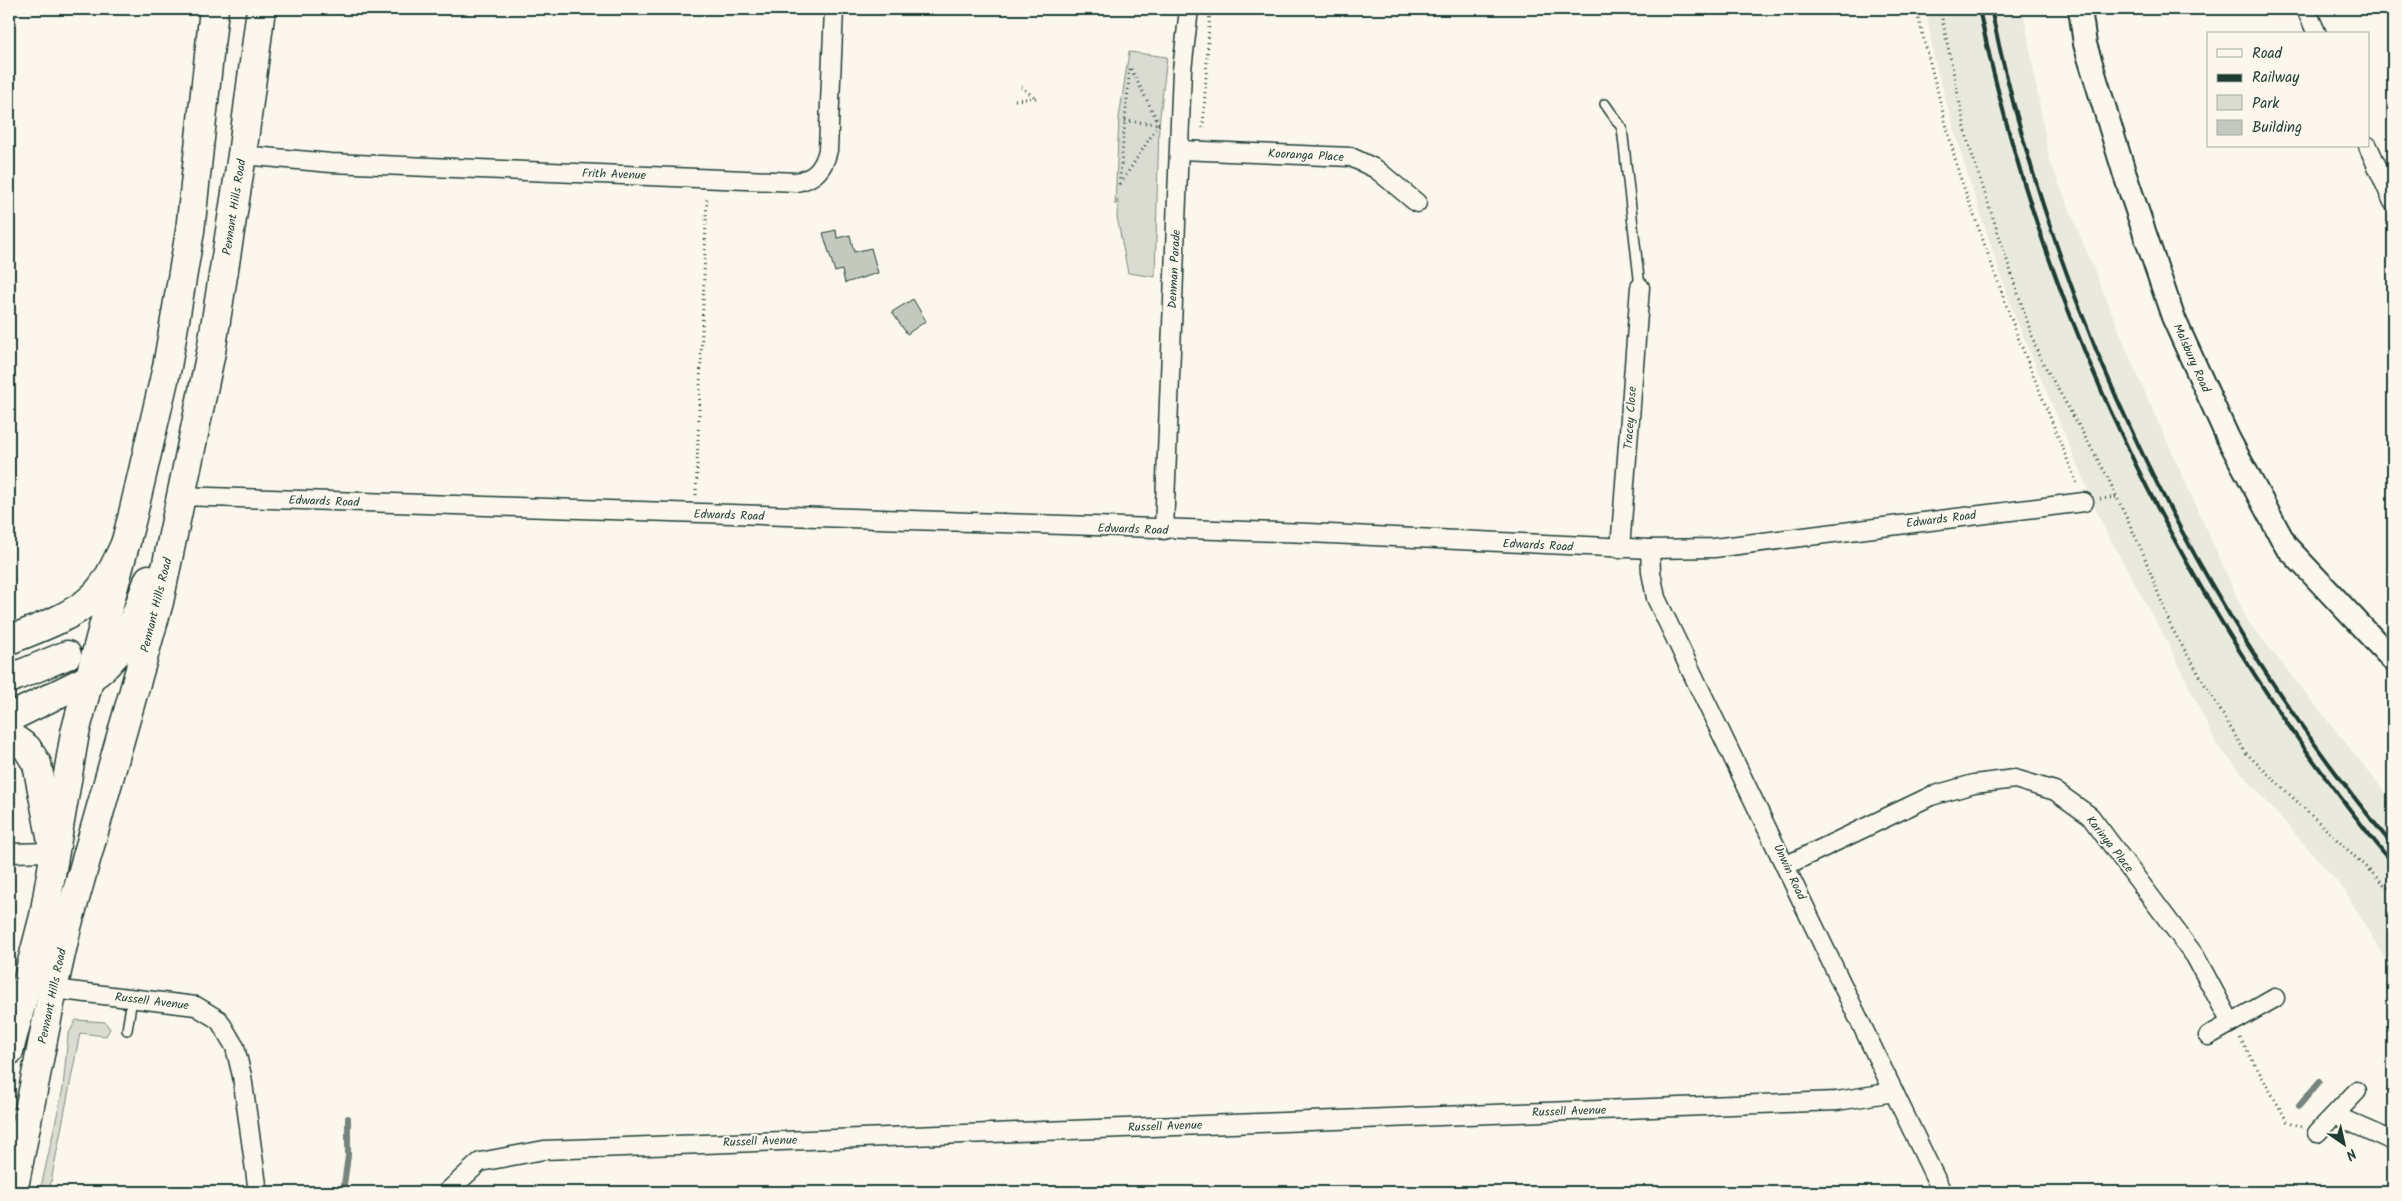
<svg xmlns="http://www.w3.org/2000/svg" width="2402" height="1201" viewBox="0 0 2402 1201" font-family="Kalam,sans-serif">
<rect width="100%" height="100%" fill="#fbf7ec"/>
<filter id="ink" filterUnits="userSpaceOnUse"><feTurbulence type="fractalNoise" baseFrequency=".02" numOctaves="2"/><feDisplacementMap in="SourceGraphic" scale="10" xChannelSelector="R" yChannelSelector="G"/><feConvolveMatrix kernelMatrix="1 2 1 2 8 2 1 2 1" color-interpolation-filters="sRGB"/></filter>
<g filter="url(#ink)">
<path fill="#eae9de" d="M1926,9H2023L2049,159L2135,370L2247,620L2393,802V972L2343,888L2217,745L2171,649L2104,528L2013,312L1966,170L1934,59Z"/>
<g fill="#dbdcd1" stroke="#7d8c82">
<path d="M1129,52L1167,57L1159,124L1155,277L1128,273L1117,217L1118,199L1115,205L1119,118Z"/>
<path d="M76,1020L105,1022L110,1029L106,1036L80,1033L49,1192H40L63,1088L68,1035Z"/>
</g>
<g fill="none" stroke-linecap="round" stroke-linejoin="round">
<g stroke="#74847b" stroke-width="6">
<path d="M2299,1106L2319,1082"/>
<path d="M343,1192L348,1156V1118"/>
</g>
</g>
<g fill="#c4c9be" stroke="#1f3d34">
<path d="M836,230L837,238L850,235L854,252L871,248L878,273L845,283L842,270L835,272L823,233Z"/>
<path d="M913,299L926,321L907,334L892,312Z"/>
</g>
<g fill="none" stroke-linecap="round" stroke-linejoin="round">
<defs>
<g id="service">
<path d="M1605,104L1622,128L1640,287"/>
<path d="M127,1030L132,999"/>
</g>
<g id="minor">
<path d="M2306,9L2317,34"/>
<path d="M2368,146L2393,202"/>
<path d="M1180,150L1351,157L1376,169L1417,203"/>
<path d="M242,155L331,163L796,182C815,179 824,168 828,150L834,9"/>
<path d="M180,496L1309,533L1650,549L1714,548L2084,502"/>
<path d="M1164,530L1182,70L1189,9"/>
<path d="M1620,549L1640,287"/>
<path d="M1650,549L1651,572L1656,598L1942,1192"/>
<path d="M9,853L54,852"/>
<path d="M1787,865L1931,796L1974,784L2015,779L2055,791L2090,816L2195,956L2231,1023"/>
<path d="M53,989L196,1006L219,1020L235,1047L242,1076L258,1192"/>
<path d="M2208,1036L2275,998"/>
<path d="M2334,1115L2393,1141"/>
<path d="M2317,1133L2357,1091"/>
<path d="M447,1192L480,1162L544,1150L1837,1101L1894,1092"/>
</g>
<path id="tertiary" d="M2080,9L2085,44L2125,175L2173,317L2228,438L2286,546L2393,660"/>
<g id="trunk">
<path d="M88,679C127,655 133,620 149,579"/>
<path d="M9,1051L44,916L75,733L132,518L167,367L190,231L214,9"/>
<path d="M13,1192L53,989L67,927L159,602L211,352L242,155L261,9"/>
</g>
<g id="motorway">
<path d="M9,640C34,630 72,617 92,598C108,583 117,561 126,542"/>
<path d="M9,679L67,655"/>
<path d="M9,718L88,679"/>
<path d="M9,735L27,748L37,764L54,852"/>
</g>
</defs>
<use href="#service" stroke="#1f3d34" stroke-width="12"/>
<use href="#minor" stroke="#1f3d34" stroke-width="21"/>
<use href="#tertiary" stroke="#1f3d34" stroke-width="26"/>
<use href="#trunk" stroke="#1f3d34" stroke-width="31"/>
<use href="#motorway" stroke="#1f3d34" stroke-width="31"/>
<g stroke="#1f3d34" stroke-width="3" stroke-dasharray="1 4" stroke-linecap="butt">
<path d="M1916,9L1959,174L2019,340L2078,486"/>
<path d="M1940,9L1968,142L2038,354L2106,474L2143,553L2171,627L2245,752L2393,893"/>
<path d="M1021,87L1036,98"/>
<path d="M1015,100L1037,98"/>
<path d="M1125,121L1159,124L1130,67L1119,186L1159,124H1162"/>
<path d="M1203,128L1210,9"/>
<path d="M696,495L707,196"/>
<path d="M2100,499L2116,497"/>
<path d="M2240,1038L2287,1121L2302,1127"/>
</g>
<use href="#service" stroke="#fbf7ec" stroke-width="9"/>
<use href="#minor" stroke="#fbf7ec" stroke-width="18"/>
<use href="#tertiary" stroke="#fbf7ec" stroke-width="22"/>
<use href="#trunk" stroke="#fbf7ec" stroke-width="28"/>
<use href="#motorway" stroke="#fbf7ec" stroke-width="28"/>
<g stroke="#1f3d34" stroke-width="4">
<path d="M1979,9C2045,325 2189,615 2393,864"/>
<path d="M1991,9C2056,316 2193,603 2393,846"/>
</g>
</g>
</g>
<g text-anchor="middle" stroke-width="4" stroke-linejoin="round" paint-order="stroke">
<g font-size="12" fill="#1f3d34" stroke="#fbf7ec">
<text transform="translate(1306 155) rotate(3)" y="4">Kooranga Place</text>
<text transform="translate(614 174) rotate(2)" y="4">Frith Avenue</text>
<text transform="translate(234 207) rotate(-81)" y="4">Pennant Hills Road</text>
<text transform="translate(1174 269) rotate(-87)" y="4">Denman Parade</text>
<text transform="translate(2192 358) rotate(66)" y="4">Malsbury Road</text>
<text transform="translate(1630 418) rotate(-86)" y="4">Tracey Close</text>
<text transform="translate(324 501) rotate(2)" y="4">Edwards Road</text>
<text transform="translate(729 515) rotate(2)" y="4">Edwards Road</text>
<text transform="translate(1941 519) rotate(-7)" y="4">Edwards Road</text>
<text transform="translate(1133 529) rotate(2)" y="4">Edwards Road</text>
<text transform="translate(1538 545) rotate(3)" y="4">Edwards Road</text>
<text transform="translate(156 605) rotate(-76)" y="4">Pennant Hills Road</text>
<text transform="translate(2110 844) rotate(52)" y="4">Karinya Place</text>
<text transform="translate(1790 872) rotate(65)" y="4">Unwin Road</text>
<text transform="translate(52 996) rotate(-78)" y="4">Pennant Hills Road</text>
<text transform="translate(152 1001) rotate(7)" y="4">Russell Avenue</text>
<text transform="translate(1569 1111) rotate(-2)" y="4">Russell Avenue</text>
<text transform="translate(1165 1126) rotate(-2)" y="4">Russell Avenue</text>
<text transform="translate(760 1141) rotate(-2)" y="4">Russell Avenue</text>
</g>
</g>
<rect width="2402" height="1201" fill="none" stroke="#fbf7ec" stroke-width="30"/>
<rect x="15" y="15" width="2372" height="1171" fill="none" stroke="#1f3d34" stroke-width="2" filter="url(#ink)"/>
<rect x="2207" y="32" width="162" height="115" fill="#fbf7ec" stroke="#a3ada2"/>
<rect x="2217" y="49" width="25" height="8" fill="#fbf7ec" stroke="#a3ada2"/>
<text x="2252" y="58" font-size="15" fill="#1f3d34">Road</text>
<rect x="2217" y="74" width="25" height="8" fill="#1f3d34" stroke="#a3ada2"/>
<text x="2252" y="82" font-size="15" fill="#1f3d34">Railway</text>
<rect x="2217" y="95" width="25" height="15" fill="#dbdcd1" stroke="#a3ada2"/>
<text x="2252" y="108" font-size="15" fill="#1f3d34">Park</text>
<rect x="2217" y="120" width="25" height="15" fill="#c4c9be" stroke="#a3ada2"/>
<text x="2252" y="132" font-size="15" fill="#1f3d34">Building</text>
<g transform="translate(2344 1144) rotate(146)" stroke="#fbf7ec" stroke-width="4" paint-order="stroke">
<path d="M0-4L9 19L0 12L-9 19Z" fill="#1f3d34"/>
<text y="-8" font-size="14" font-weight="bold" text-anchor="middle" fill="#1f3d34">N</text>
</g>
</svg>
